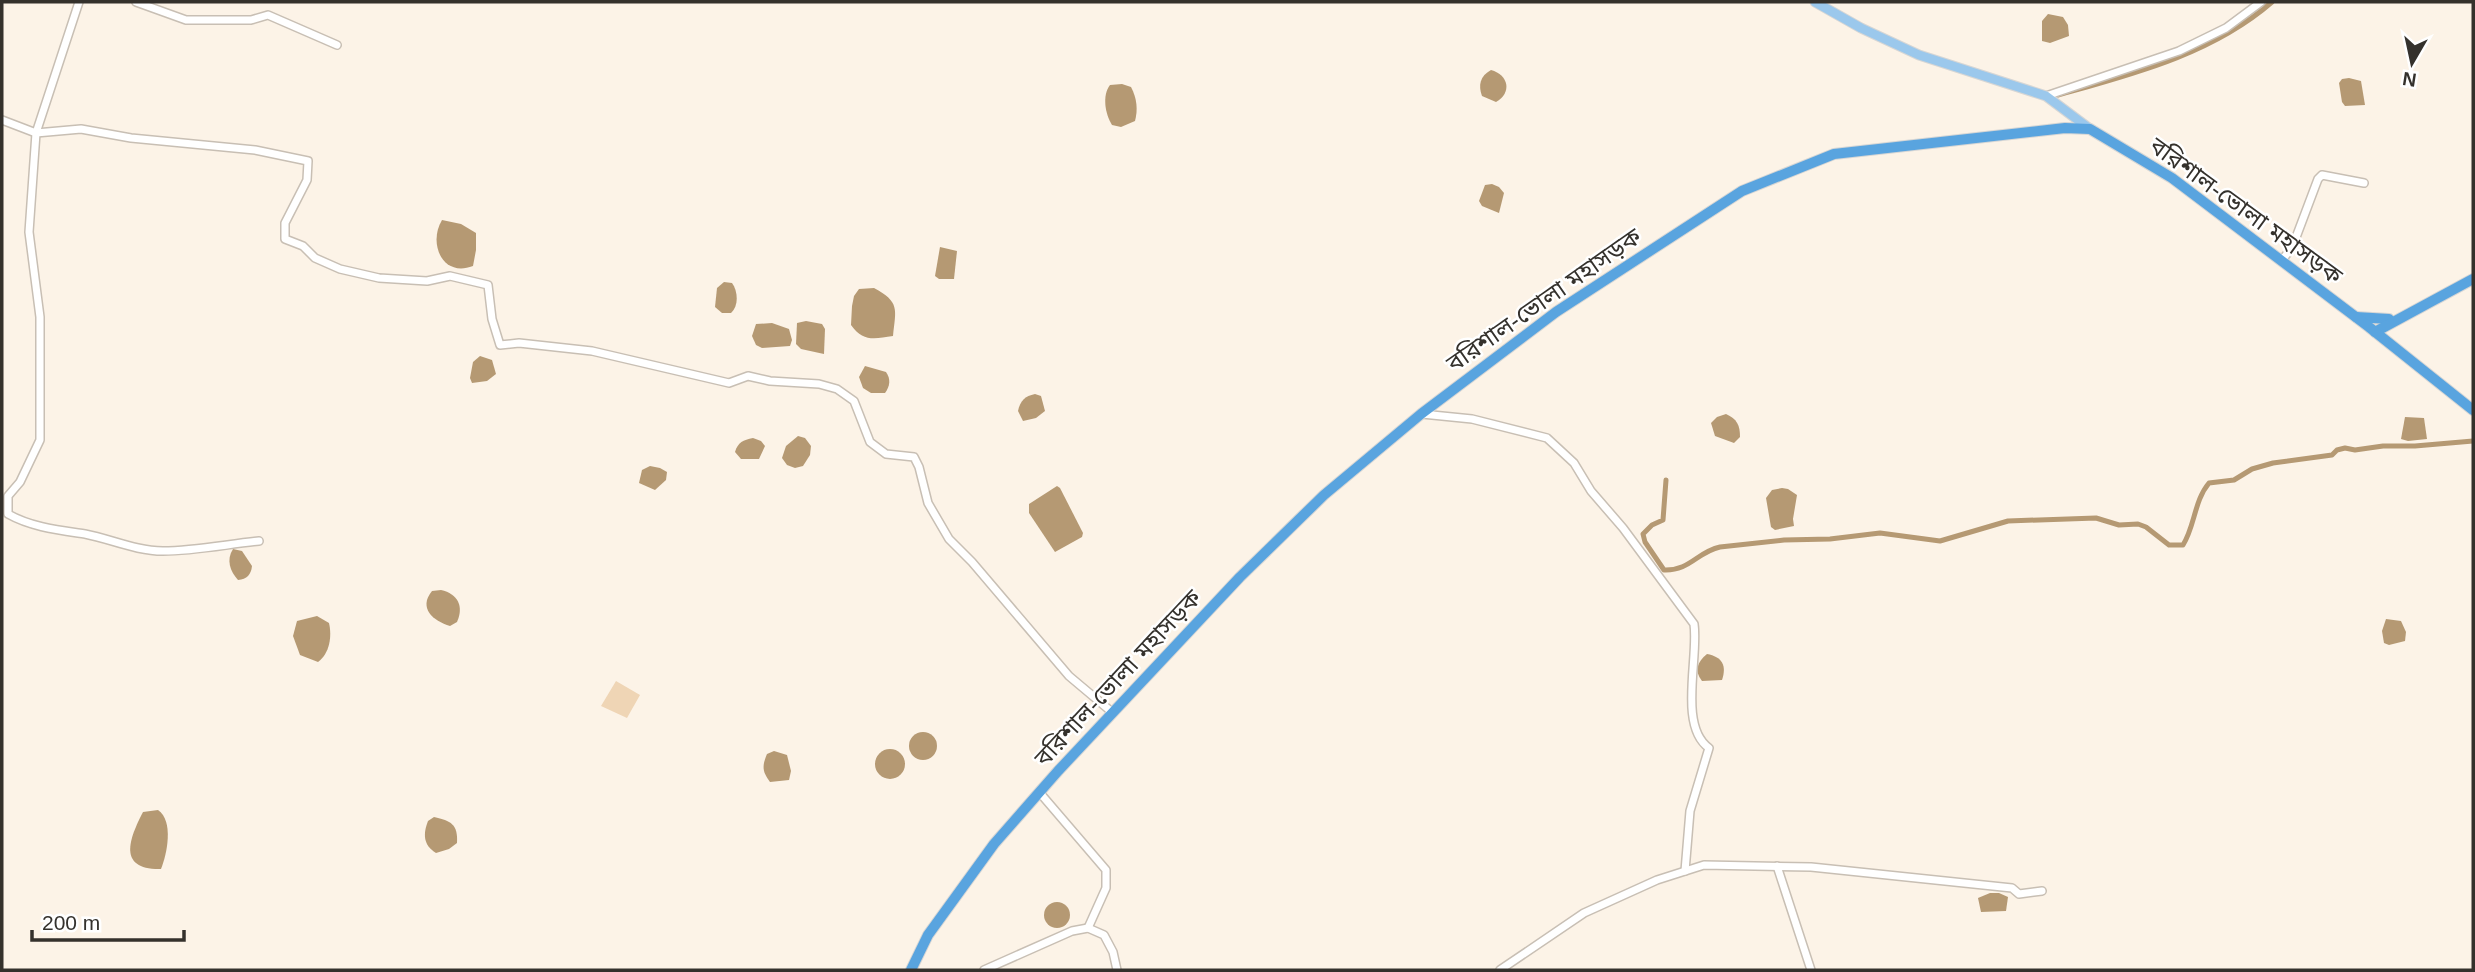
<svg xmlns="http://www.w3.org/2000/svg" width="2475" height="972" viewBox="0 0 2475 972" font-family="Arial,'Noto Sans Bengali',sans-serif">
<rect width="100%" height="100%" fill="#fcf3e7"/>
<path fill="#efd5b5" d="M616,681L640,695L627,718L601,706Z"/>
<g fill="#b59973">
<path d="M2048,14L2063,17L2068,25L2069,36L2050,43L2042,41V21Z"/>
<path d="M1491,70C1509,75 1512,93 1496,102L1482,96C1478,85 1480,76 1491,70Z"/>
<path d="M2349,78L2361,81L2365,105L2345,106L2342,102L2339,83L2342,79Z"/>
<path d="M1122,84L1131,87C1137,98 1138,110 1135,121L1121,127L1112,125C1105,114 1102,95 1110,85Z"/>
<path d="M1492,184L1499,187L1504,193L1499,213L1482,206L1479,201L1485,185Z"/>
<path d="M442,220L461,224L476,233V250L473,266C442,278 428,243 442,220Z"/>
<path d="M940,247L957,251L954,279H939L935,276Z"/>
<path d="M724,282L732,283C738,291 739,306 731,313H722L715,307L717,288Z"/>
<path d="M874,288C900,302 896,309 893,336C874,339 863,342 851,325L852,306L854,296L859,289Z"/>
<path d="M806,321L822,324L825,329L824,354L801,349L796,344L797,323Z"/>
<path d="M772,323L789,329L792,340L790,346L762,348L756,345L752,336L756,324Z"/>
<path d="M480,356L492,360L496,374L487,381L472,383L470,378L473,362Z"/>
<path d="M865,366L886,372C891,379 890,386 885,393H871L863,388L859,377Z"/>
<path d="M1035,394L1041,396L1045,411L1036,418L1023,421L1018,411C1020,401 1025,396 1035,394Z"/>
<path d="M1726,414C1737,419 1740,425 1740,437L1734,443L1715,436L1711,423L1717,417Z"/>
<path d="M2405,417L2424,418L2427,439L2408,441L2401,439Z"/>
<path d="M798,436L805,438L811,446L810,455L803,466L795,468L787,465L782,458L786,446Z"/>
<path d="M753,438L761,441L765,446L759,459H741L735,452C738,442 743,440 753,438Z"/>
<path d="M650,466L660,468L667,472L666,480L655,490L639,483L642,470Z"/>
<path d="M1057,486L1060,488L1083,533L1082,537L1055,552L1029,513V504Z"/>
<path d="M1782,488L1788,489L1797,495L1793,519L1794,526L1775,530L1771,527L1766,498L1772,490Z"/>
<path d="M233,549L242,551L252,566C251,575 247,579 238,580C230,571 226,560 233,549Z"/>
<path d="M441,590C458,594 464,606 457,622L450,626C433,621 418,608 432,591Z"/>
<path d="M317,616L329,623C332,636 330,653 318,662L300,655L293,636L297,621Z"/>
<path d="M2386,619L2401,621L2406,632L2405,641L2389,645L2384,643L2382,631Z"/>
<path d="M1707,654C1722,657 1727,665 1722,680L1702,681C1694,671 1697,662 1707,654Z"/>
<circle cx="923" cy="746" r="14"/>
<circle cx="890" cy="764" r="15"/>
<path d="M774,751L787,755L791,771L789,780L770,782C762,771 762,766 767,754Z"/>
<path d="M158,810C174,821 167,854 161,869C117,870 129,839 143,812Z"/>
<path d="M434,817C451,821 458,824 457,843L449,849L436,853C423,845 423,834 428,821Z"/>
<path d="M1990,893H1999L2008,897L2006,911L1981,912L1978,898Z"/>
<circle cx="1057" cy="915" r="13"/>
</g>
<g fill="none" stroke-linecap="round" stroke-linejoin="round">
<g stroke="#b59973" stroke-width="5">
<path d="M2058,95C2133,74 2212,54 2272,2"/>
<path d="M1666,480L1663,520L1652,525L1643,534L1645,542L1664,570C1690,571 1697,552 1720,547L1784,540L1830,539L1880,533L1940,541L2008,521L2096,518L2119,525L2138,524L2146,527L2169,545H2183C2195,526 2194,501 2209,483L2234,480L2252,469L2273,463L2332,455L2337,450L2345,448L2355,450L2383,446H2415L2473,441"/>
</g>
<defs>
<g id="minor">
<path d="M79,2L36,133L29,232L40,317V440L20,482L8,496V514C31,527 58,530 85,534C111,539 136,551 163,551C195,551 228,544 259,541"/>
<path d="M136,2L186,20H251L268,15L337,45"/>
<path d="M2046,96L2179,51L2226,28L2261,2"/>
<path d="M2,120L36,133L81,129L131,138L255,150L308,161L307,180L285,223V239L303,246L315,258L340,269L379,278L427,281L450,276L488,285L492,319L500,345L519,343L592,351L729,383L748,376L770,381L819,384L837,389L854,401L870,442L886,454L914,457L919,467L928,503L949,539L972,562L1069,676L1113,713"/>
<path d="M2281,261L2292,248L2318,179L2322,175L2364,183"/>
<path d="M1422,414L1472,419L1547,438L1574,463L1591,491L1623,528L1694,624C1699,657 1678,726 1709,748L1690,811L1685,871"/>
<path d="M1040,793L1106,870V888L1088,928"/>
<path d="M1777,866L1811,970"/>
<path d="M984,970L1072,931L1088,928L1104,935L1113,952L1117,970"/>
<path d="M1500,970L1584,913L1657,880L1704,865L1811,867L2012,888L2019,894L2042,891"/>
</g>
<path id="major" d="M1815,2L1861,28L1919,55L2046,96L2090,129"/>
<g id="highway">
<path d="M2356,317L2389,319"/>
<path d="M2375,332L2473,279"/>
<path d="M911,970L928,935L994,844L1058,771L1240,577L1324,495L1421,414L1556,312L1742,191L1834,154L2065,128L2090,129L2172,178L2369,327L2473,410"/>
</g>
</defs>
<use href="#minor" stroke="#c8bfb4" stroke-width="10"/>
<use href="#major" stroke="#d6d6d5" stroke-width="11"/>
<use href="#highway" stroke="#d6d6d5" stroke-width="12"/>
<use href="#minor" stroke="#fff" stroke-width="7"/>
<use href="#major" stroke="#9bc8ec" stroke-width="9"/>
<use href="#highway" stroke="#59a4df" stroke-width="10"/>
</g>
<g text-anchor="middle" stroke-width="5" stroke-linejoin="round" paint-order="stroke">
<g font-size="24" fill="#34312c" stroke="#fff">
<text transform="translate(2246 211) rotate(36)" y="8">বরিশাল-ভোলা মহাসড়ক</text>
<text transform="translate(1544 300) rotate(-35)" y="8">বরিশাল-ভোলা মহাসড়ক</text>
<text transform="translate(1118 678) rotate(-47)" y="8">বরিশাল-ভোলা মহাসড়ক</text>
</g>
</g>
<rect width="2475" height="972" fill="none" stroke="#34312c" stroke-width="7"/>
<g transform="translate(2412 63) rotate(189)" stroke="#ffffff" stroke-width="5" paint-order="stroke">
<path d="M0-5L12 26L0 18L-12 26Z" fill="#34312c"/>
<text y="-10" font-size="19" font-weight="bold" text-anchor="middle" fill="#34312c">N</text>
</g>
<path d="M32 930v10h152v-10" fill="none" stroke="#34312c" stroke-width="3.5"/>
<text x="42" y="930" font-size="21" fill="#34312c" stroke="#ffffff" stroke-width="5" paint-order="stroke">200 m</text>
</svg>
